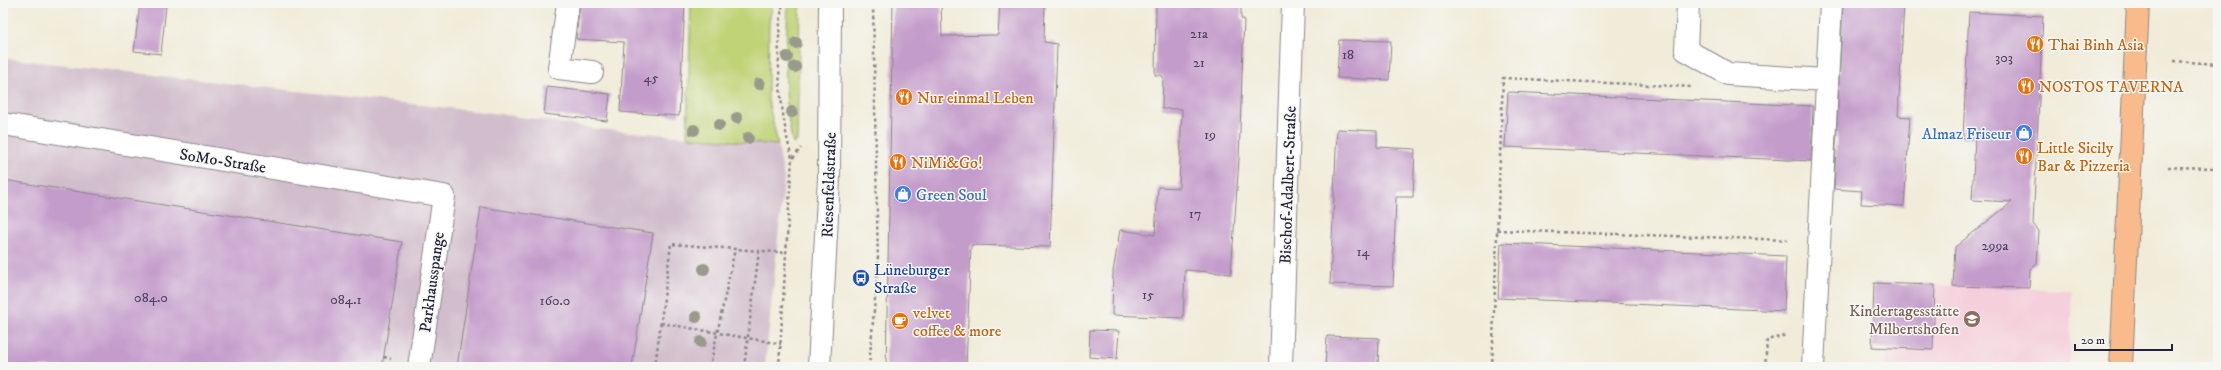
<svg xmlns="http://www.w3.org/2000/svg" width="2221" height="370" viewBox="0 0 2221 370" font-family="'IM FELL DW Pica',serif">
<rect width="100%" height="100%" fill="#f6f6f2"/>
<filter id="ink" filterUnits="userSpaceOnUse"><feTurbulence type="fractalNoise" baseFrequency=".025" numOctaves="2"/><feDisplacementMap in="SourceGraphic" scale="8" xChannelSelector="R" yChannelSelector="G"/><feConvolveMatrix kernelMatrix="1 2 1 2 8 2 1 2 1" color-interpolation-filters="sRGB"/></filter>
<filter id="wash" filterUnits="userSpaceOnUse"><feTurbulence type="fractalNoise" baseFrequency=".012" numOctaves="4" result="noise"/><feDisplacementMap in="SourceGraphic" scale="16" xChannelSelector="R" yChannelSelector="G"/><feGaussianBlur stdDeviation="0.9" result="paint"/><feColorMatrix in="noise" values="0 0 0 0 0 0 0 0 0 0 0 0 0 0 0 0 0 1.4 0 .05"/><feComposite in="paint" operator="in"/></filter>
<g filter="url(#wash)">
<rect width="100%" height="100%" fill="#f1ecd9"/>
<path fill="#f5cfdb" d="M1874,283L2072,290L2069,367L1886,366L1887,348L1872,347Z"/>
<path fill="#d1bdcc" d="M3,58L501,114L598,129L778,145L784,179L765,367H3Z"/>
<g fill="#c0d376" stroke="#717a58">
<path d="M691,3H773L769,22L768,100L778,145L687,137Z"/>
<path d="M788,3H800L797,141L793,144C782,97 786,51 788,3Z"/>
</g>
<g id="blocks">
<g fill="#c49ccb">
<path d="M140,3L166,6L161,54L134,51Z"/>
<path d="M580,3H685L679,116L620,112L624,42L576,39Z"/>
<path d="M893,3H941L942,36L998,35L1000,3H1045L1044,42L1057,44L1050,247L971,245L966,367H886Z"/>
<path d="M1156,3H1241V19H1244L1239,159L1231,274L1185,270L1183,318L1112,315L1113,272L1120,230L1155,235L1158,187L1179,188L1182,109H1162L1163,76L1155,75Z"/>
<path d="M1843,3H1904L1898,116L1910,117L1904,206L1861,204L1862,191L1834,189Z"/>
<path d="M1969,12L2043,16L2033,224L2039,231L2037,263L2030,269L2029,288L1953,286L1955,247L2012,202L1972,200L1975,138H1963Z"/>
<path d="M1339,40L1391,41L1389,80L1337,78Z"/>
<path d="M547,87L610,94L607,121L544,114Z"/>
<path d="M1508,92L1813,106L1811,161L1505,147Z"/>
<path d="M1337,129L1377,131V147L1415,149L1413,197H1396L1393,286L1330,284Z"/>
<path d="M3,180L402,242L382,367H3Z"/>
<path d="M481,207L653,233L632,367H457Z"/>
<path d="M1501,243L1786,256L1784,311L1498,298Z"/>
<path d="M1874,283L1935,285L1933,350L1872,347Z"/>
<path d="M1090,330L1119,331L1117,359L1089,357Z"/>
<path d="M1327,336L1379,338L1378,367H1325Z"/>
</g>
</g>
</g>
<g filter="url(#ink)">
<use href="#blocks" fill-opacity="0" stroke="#8a878a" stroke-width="1"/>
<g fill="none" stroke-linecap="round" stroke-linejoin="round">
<defs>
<g id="minor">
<path d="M568,3L559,68L592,72"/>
<path d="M1688,3L1686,50L1728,74L1826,80"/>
<path d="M3,124L444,196L419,367"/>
<path d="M819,367L829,178L830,3"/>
<path d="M1281,367L1293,3"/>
<path d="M1813,367L1831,3"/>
</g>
<path id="major" d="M2121,367L2138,3"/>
</defs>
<use href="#minor" stroke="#8a878a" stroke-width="24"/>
<use href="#major" stroke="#8a878a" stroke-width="24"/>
<g stroke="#8a878a" stroke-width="2.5" stroke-dasharray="3 3" stroke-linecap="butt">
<path d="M2174,61L2218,64"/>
<path d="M793,158L801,148"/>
<path d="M2168,167L2216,168"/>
<path d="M1497,230L1790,240"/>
<path d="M661,323L781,344"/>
<path d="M384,357L391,359"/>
<path d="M655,365L665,367"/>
<path d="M655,367L671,244L787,253"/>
<path d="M710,367L735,249"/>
<path d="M744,367L759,251"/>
<path d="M779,367L792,158C780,117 774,45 783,3"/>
<path d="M869,367L878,265L873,3"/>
<path d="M1492,367L1503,78L1693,87"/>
<path d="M1765,367L1767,340L1787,335"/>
</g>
<use href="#minor" stroke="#fff" stroke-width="22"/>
<use href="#major" stroke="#fabb8c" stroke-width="22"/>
</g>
<g fill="#999a8c">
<circle cx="796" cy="43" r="6"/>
<circle cx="787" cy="57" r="6"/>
<circle cx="795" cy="67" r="6"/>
<circle cx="759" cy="84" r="6"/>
<circle cx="792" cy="112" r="6"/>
<circle cx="737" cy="118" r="6"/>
<circle cx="719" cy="125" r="6"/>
<circle cx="694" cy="130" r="6"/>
<circle cx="748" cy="138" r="6"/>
<circle cx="704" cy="269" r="6"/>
<circle cx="696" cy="317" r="6"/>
<circle cx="701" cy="342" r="6"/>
</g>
</g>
<defs>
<symbol id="restaurant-disc" viewBox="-11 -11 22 22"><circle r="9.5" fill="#e8710a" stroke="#f6f6f2"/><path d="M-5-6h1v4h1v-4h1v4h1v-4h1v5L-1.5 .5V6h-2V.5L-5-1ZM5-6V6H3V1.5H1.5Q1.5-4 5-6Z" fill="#fff"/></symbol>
<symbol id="shop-disc" viewBox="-11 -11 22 22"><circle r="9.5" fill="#3f7fe0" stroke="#f6f6f2"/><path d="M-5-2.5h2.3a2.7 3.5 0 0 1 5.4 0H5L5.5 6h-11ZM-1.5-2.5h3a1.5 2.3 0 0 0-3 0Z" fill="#fff"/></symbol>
<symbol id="bus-disc" viewBox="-11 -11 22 22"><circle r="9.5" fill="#1a4fb4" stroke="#f6f6f2"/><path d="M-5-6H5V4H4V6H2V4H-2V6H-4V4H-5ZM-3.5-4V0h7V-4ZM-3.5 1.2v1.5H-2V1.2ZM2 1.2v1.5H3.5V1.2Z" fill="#fff"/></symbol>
<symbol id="school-disc" viewBox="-11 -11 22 22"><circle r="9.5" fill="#8d6e63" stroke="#f6f6f2"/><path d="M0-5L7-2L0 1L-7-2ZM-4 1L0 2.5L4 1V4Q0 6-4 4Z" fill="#fff"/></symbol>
<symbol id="cafe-disc" viewBox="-11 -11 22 22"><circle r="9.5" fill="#e8710a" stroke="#f6f6f2"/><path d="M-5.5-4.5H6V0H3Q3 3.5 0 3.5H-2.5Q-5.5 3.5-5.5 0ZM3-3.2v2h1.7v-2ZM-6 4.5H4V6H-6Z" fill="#fff"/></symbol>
</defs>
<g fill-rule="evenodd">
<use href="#restaurant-disc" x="2025" y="34" width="20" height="20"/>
<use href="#restaurant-disc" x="2016" y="76" width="20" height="20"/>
<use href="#restaurant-disc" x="894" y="87" width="20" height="20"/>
<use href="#shop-disc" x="2014" y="123" width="20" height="20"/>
<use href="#restaurant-disc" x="2014" y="146" width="20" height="20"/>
<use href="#restaurant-disc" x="888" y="152" width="20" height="20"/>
<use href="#shop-disc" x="893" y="184" width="20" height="20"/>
<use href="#bus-disc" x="851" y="268" width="20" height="20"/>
<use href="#school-disc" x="1962" y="309" width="20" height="20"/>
<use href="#cafe-disc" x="890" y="311" width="20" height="20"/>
</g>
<g text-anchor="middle" stroke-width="3" stroke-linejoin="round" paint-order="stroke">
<g font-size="14" fill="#4a405f">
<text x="1199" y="38">21a</text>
<text x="1348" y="59">18</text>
<text x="2004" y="62">303</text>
<text x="1199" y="67">21</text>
<text x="651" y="82">45</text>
<text x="1210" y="139">19</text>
<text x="1195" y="218">17</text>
<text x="1995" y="250">299a</text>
<text x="1363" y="256">14</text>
<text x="1148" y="299">15</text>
<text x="151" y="302">084.0</text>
<text x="346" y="304">084.1</text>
<text x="555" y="305">160.0</text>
</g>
<g font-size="16" fill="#c56008" stroke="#f6f6f2" text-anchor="start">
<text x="2048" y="50">Thai Binh Asia</text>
<text x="2039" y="92">NOSTOS TAVERNA</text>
<text x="917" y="103">Nur einmal Leben</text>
<text x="2037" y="153">Little Sicily<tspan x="2037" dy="18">Bar &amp; Pizzeria</tspan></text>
<text x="911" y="168">NiMi&amp;Go!</text>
<text x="913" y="318">velvet<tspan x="913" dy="18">coffee &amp; more</tspan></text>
</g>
<g font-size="16" fill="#366cbe" stroke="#f6f6f2" text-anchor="end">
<text x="2011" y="139">Almaz Friseur</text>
<text x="916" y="200" text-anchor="start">Green Soul</text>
</g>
<g font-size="16" fill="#22223b" stroke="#f6f6f2">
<text transform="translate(223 160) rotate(9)" y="6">SoMo-Straße</text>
<text transform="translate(828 185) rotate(-88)" y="6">Riesenfeldstraße</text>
<text transform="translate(1287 185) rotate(-88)" y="6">Bischof-Adalbert-Straße</text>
<text transform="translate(431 282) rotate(-82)" y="6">Parkhausspange</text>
</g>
<g font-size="16" fill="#164399" stroke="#f6f6f2" text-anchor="start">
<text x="874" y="275">Lüneburger<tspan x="874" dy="18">Straße</tspan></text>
</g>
<g font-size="16" fill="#785e54" stroke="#f6f6f2" text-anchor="end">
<text x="1959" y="316">Kindertagesstätte<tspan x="1959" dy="18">Milbertshofen</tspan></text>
</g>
</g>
<rect width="2221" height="370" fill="none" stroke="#f6f6f2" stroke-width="16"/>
<path d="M2075 344v6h97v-6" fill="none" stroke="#22223b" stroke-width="2"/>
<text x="2081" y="344" font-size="12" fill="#22223b" stroke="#f6f6f2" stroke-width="3" paint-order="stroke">20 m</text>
</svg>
